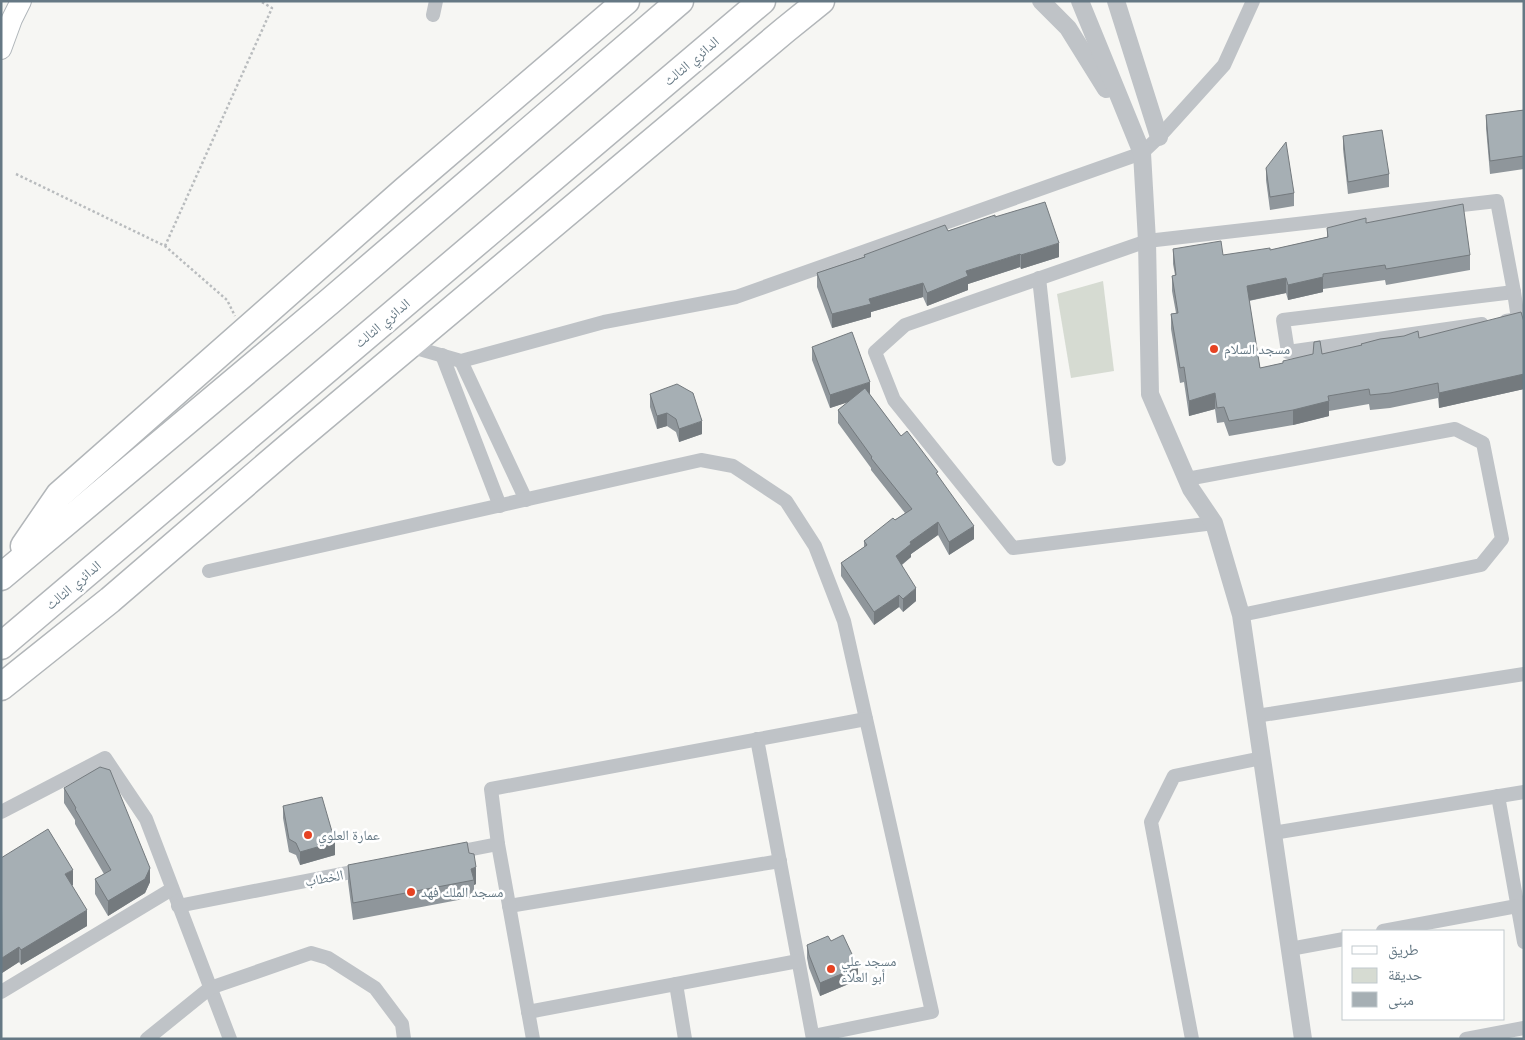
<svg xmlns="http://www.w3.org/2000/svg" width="1525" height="1040" viewBox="0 0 1525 1040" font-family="'Nunito Sans','Noto Naskh Arabic',sans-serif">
<rect width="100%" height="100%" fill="#f6f6f3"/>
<path fill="#d6dbd2" d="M1103,281L1114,371L1071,378L1057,294Z"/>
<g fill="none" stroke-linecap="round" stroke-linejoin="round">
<defs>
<path id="secondary" d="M1,49L12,19L21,1"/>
<g id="motorway">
<path d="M24,546L59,495L405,190L626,1"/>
<path d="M1,577L329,302L680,1"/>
<path d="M1,646L762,1"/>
<path d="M1,687L110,600L288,447L785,30L821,1"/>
</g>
</defs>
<use href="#secondary" stroke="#b1b7bb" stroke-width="22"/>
<use href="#motorway" stroke="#b2b6b9" stroke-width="29"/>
<g stroke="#b9bcbe" stroke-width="2.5" stroke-dasharray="2.5 2.5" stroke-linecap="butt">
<path d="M16,174L165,246L227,300L235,316"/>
<path d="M165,246L272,8L260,1"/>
</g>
<g stroke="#bfc3c7" stroke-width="14">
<path d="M433,15L436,1"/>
<path d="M1039,278L1059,459"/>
<path d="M1482,324L1288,352L1283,320L1514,292"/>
<path d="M409,346L461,361L604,322L736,297L1142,153L1159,137L1224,65L1253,1"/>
<path d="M442,355L500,506"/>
<path d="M461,361L526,500"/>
<path d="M1187,479L1455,429L1483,443L1502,539L1481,565L1241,615"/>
<path d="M1214,523L1013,548L894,400L875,352L905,325L1147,241L1497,201L1514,292L1518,319L1506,321"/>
<path d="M209,571L701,460L733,466L786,501L815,546L844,621L932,1012L813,1036"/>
<path d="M1256,716L1524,674"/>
<path d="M757,739L813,1039"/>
<path d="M1498,796L1524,942"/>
<path d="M1,812L105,758L146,819L230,1039"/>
<path d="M1273,833L1524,792"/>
<path d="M452,853L498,844"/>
<path d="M178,906L367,869"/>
<path d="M509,906L780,861"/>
<path d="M1383,931L1517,906"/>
<path d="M1290,949L1344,939"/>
<path d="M676,984L685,1039"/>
<path d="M1,992L172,889"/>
<path d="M528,1012L798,961"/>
<path d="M147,1039L210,988L311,953L328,958L375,988L402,1024L404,1039"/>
<path d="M533,1039L498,844L491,789L866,719"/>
<path d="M1192,1039L1151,822L1174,776L1262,758"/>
<path d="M1466,1039L1524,1028"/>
</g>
<g stroke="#bfc3c7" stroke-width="18">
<path d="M1041,1L1068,28L1106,89"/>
<path d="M1080,1L1142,153L1147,241L1150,394L1191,489L1214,523L1241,615L1303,1039"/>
<path d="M1116,1L1159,137"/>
</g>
<use href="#secondary" stroke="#fff" stroke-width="20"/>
<use href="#motorway" stroke="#fff" stroke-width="26"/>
</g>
<g fill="#8f969b">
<path d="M1524,110V169L1490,174L1486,128V115Z"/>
<path d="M1343,136L1389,174V187L1348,194L1343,149Z"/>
<path d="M1266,168L1294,193V206L1270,210L1266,180Z"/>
<path d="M995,217L1059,257L1021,269L1020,267L968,284V290L927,306L923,297L871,312V317L832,328L817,287V273L864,257V255Z"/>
<path d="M1366,223L1470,255V270L1386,285L1385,280L1323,289V292L1288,300L1286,293L1249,301L1260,368L1283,363V361L1322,354L1524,322V389L1439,408L1438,398L1390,408L1370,410L1369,404L1329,411V416L1293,425L1229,436L1224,422L1217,423L1215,409L1189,416L1184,382L1180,383L1171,329V314L1176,313L1172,291V276L1175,275L1173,264V249L1223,255L1270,250L1327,237V228Z"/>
<path d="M812,347L870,395L901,436L938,475L974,539L949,555L938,535L911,554V557L902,565L916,601L903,612L899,607L874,625L841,576V563L864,547V541L905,513L871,470V468L838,423V410L848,402L830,408L812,360Z"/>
<path d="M650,394L702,434L679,442L676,432L667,426L657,429L650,407Z"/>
<path d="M64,788L150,882L145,893L108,916L95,894V879L104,874L75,824V820L64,803Z"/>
<path d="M283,806L335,855L300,865L296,855L289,852L283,818Z"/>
<path d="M469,853L476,884L474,885V897L353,920L348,882V865Z"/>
<path d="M1,858L73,885H72L87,926L21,965L19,962L2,973Z"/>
<path d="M831,941L858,980L820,996L809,968L807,958V945Z"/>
</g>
<g fill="#747a7e">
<path d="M1059,243V257L1021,269V255Z"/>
<path d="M1020,254V267L968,284V290L927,306V293L966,271Z"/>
<path d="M1323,277V292L1288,300V285Z"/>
<path d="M1286,278V293L1247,301V286Z"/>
<path d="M923,283V297L871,312V317L832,328V314L869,299Z"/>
<path d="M1524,374V389L1439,408V393Z"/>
<path d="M870,382V395L830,408V395Z"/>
<path d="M1215,393V409L1189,416V401Z"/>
<path d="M1329,401V416L1293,425V410Z"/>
<path d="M667,413V426L657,429V416Z"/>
<path d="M702,421V434L679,442V429Z"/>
<path d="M938,522V535L911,554V557L896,569V556L910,542Z"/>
<path d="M974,526V539L949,555V542Z"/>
<path d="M916,588V601L903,612V599Z"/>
<path d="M899,595V607L874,625V612Z"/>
<path d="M335,842V855L300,865V852Z"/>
<path d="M476,867V884L474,885V880L471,869Z"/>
<path d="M150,868V882L145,893L108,916V901Z"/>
<path d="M73,870V885L65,889V874Z"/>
<path d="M87,910V926L21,965V950Z"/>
<path d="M19,947V962L2,973V958Z"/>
<path d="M858,967V980L820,996V983Z"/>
</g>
<g fill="#a6afb4" stroke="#747a7e">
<path d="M1524,110V156L1490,161L1486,115Z"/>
<path d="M1382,130L1389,174L1348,182L1343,136Z"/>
<path d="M1286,142L1294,193L1270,197L1266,168Z"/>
<path d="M1045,202L1059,243L1021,255L1020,254L966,271L968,276L927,293L923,283L869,299L871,304L832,314L817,273L865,257L864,255L945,225L948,231L995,215V217Z"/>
<path d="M1463,204L1470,255L1386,269L1385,265L1323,274V277L1288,285L1286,278L1247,286L1260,368L1283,363V361L1313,354L1314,342L1320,341L1322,354L1362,345L1361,344L1380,339L1404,336L1418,331L1419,338L1521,312L1524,322V374L1439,393L1438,383L1390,393L1370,395L1369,389L1328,396L1329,401L1293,410L1229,421L1224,407L1217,408L1215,393L1189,401L1184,367L1180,368L1171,314L1178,313L1172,276L1176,275L1173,249L1221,241L1223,255L1270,248V250L1328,237L1327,228L1366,218V223Z"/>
<path d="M852,332L870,382L830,395L812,347Z"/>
<path d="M677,384L693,393L702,421L679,429L676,419L667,413L657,416L650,394Z"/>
<path d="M865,388L901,436L907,431L938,472L936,473L974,526L949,542L938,522L910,542L911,544L896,556L916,588L903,599L899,595L874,612L841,563L867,545L864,541L893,518L895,520L912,509L871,458L872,457L838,410Z"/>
<path d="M100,767L110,770L150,868L145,879L108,901L95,879L111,870L75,809L76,808L64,788Z"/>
<path d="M322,797L335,842L300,852L296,843L289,839L283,806Z"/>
<path d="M48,829L73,870L65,874L87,910L21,950L19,947L2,958L1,858Z"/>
<path d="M467,842L469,853L474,854L476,867L471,869L474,880L353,903L348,865Z"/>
<path d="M843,935L858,967L820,983L809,955L807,945L828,936L831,941Z"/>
</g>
<g fill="#e64323" stroke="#fff" stroke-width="2">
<circle cx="1214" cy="349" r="5"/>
<circle cx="308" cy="835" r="5"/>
<circle cx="411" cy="892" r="5"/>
<circle cx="831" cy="969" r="5"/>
</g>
<g text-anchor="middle" stroke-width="5" stroke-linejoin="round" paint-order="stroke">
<g font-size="14" fill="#657884" stroke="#fff">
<text transform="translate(691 61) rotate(-40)" y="5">الدائري الثالث</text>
<text transform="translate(382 323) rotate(-40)" y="5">الدائري الثالث</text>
<text transform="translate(73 585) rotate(-40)" y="5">الدائري الثالث</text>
<text transform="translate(324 878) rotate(-11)" y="5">الخطاب</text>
</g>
<g font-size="14" fill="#657884" stroke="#fff" text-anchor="start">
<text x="1224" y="354">مسجد السلام</text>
<text x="318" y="840">عمارة العلوي</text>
<text x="421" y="897">مسجد الملك فهد</text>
<text x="841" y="966">مسجد علي<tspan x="841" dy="16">أبو العلاء</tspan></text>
</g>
</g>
<rect width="1525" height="1040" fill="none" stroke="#657884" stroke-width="5"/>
<rect x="1342" y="930" width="162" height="90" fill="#ffffff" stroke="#c1c9ce"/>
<rect x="1352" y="946" width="25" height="8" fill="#ffffff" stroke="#c1c9ce"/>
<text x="1388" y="955" font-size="15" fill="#657884">طريق</text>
<rect x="1352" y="968" width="25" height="15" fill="#d6dbd2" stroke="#c1c9ce"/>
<text x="1388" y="980" font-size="15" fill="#657884">حديقة</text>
<rect x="1352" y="992" width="25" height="15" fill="#a6afb4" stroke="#c1c9ce"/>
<text x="1388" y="1005" font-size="15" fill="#657884">مبنى</text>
</svg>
